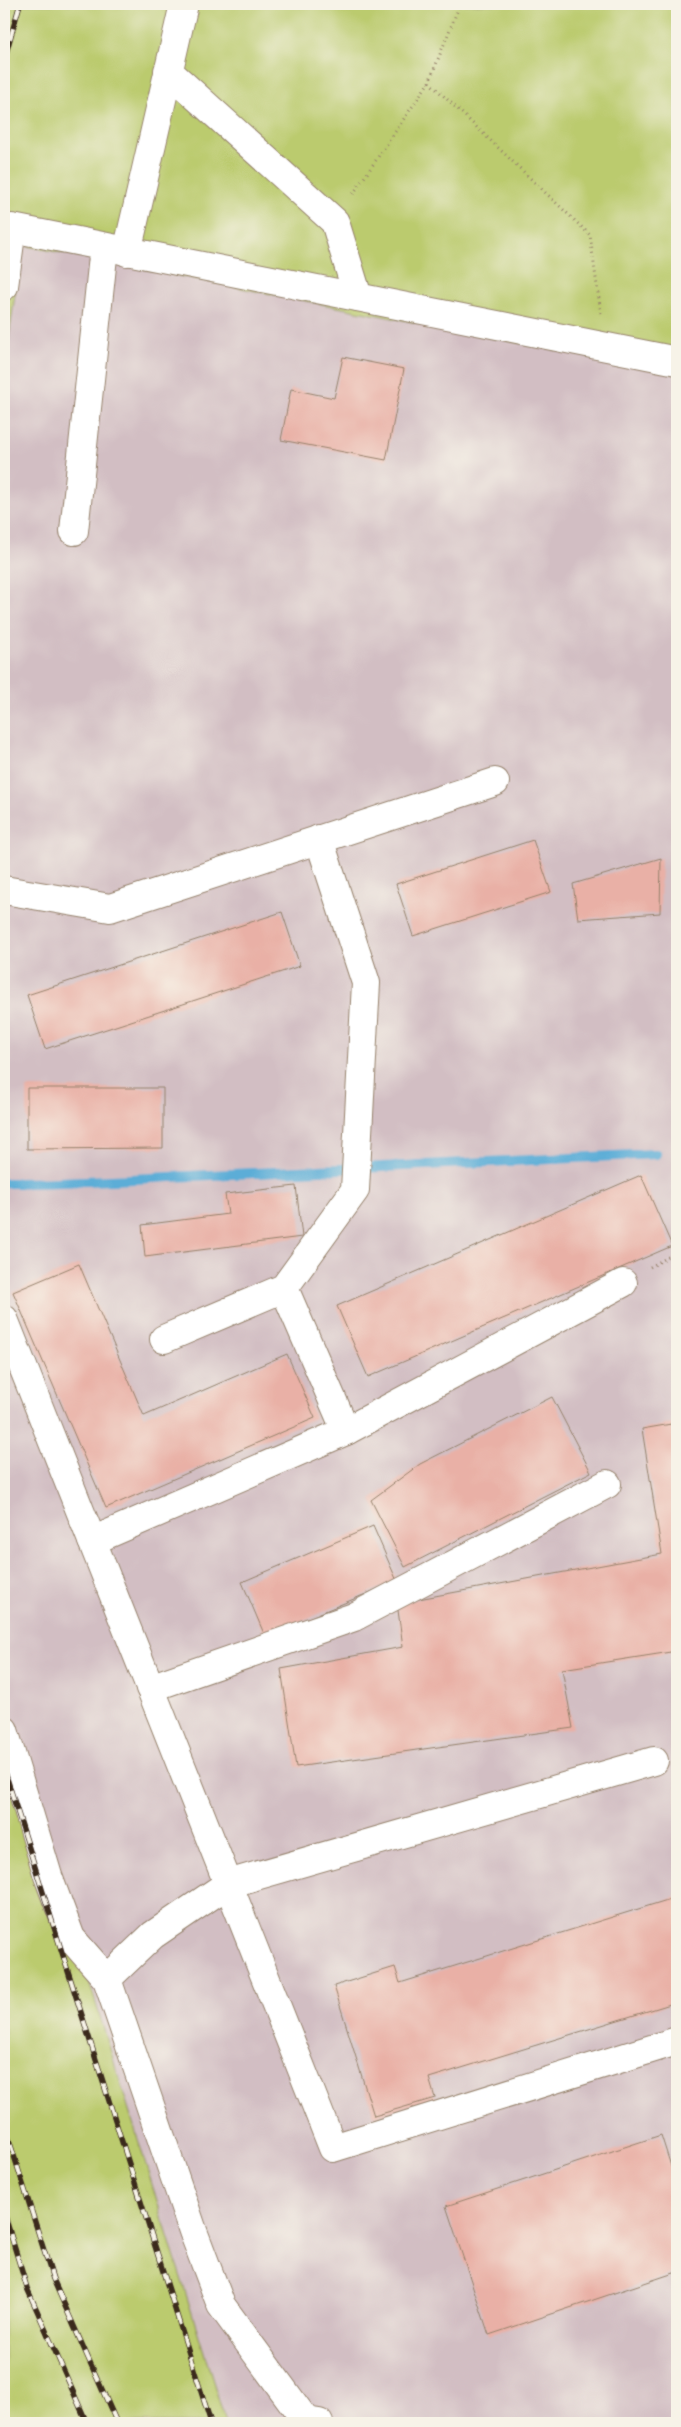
<svg xmlns="http://www.w3.org/2000/svg" width="681" height="2427" viewBox="0 0 681 2427" font-family="'Shantell Sans',sans-serif">
<rect width="100%" height="100%" fill="#f7f3e8"/>
<filter id="ink" filterUnits="userSpaceOnUse"><feTurbulence type="fractalNoise" baseFrequency=".02" numOctaves="2"/><feDisplacementMap in="SourceGraphic" scale="10" xChannelSelector="R" yChannelSelector="G"/><feConvolveMatrix kernelMatrix="1 2 1 2 8 2 1 2 1" color-interpolation-filters="sRGB"/></filter>
<filter id="wash" filterUnits="userSpaceOnUse"><feTurbulence type="fractalNoise" baseFrequency=".0096" numOctaves="4" result="noise"/><feDisplacementMap in="SourceGraphic" scale="20" xChannelSelector="R" yChannelSelector="G"/><feGaussianBlur stdDeviation="1.12" result="paint"/><feColorMatrix in="noise" values="0 0 0 0 0 0 0 0 0 0 0 0 0 0 0 0 0 1.4 0 .05"/><feComposite in="paint" operator="in"/></filter>
<g filter="url(#wash)">
<rect width="100%" height="100%" fill="#f0dbba"/>
<path fill="#d2bec3" d="M22,245L677,374V2423H226L4,1707V373Z"/>
<g fill="#bbcb6e" stroke="#7b7a46">
<path d="M4,4H677V374L22,245L4,373Z"/>
<path d="M4,1707L226,2423H4Z"/>
</g>
<g fill="none" stroke-linecap="round" stroke-linejoin="round">
<path stroke="#5cadd7" stroke-width="10" d="M4,1183C73,1183 142,1178 211,1175C359,1169 507,1160 656,1154"/>
</g>
<g id="blocks">
<g fill="#e9b0a6">
<path d="M343,357L404,369L386,460L281,440L291,389L334,398Z"/>
<path d="M533,840L551,892L413,936L396,884Z"/>
<path d="M661,858L660,913L578,919L573,884Z"/>
<path d="M282,912L300,966L45,1049L27,995Z"/>
<path d="M27,1088H163V1148L27,1149Z"/>
<path d="M641,1175L672,1246L368,1377L337,1306Z"/>
<path d="M296,1186L302,1237L145,1257L142,1225L228,1214L225,1194Z"/>
<path d="M79,1264L144,1416L287,1354L315,1418L106,1508L13,1292Z"/>
<path d="M552,1397L591,1472L405,1567L371,1500L420,1464Z"/>
<path d="M677,1423V1651L562,1669L573,1728L296,1767L281,1669L403,1647L397,1603L662,1554L642,1429Z"/>
<path d="M373,1526L397,1581L265,1636L242,1582Z"/>
<path d="M677,1897V2002L429,2078L435,2098L374,2116L334,1986L395,1967L400,1983Z"/>
<path d="M661,2135L677,2185V2272L489,2335L446,2206Z"/>
</g>
</g>
</g>
<g filter="url(#ink)">
<use href="#blocks" fill-opacity="0" stroke="#96826c" stroke-width="1"/>
<g fill="none" stroke-linecap="round" stroke-linejoin="round">
<defs>
<g id="minor">
<path d="M168,71L335,222L358,297"/>
<path d="M127,252L184,4"/>
<path d="M4,286L12,228L677,361"/>
<path d="M74,531L104,247"/>
<path d="M4,890L110,908L495,782"/>
<path d="M284,1288L346,1431"/>
<path d="M4,1319L333,2148L677,2041"/>
<path d="M164,1339L284,1288L355,1190L366,983L319,839"/>
<path d="M92,1541L346,1431L623,1283"/>
<path d="M150,1688L354,1617L607,1484"/>
<path d="M4,1730L48,1876L71,1938L107,1979"/>
<path d="M319,2423L306,2421L221,2305L193,2231L107,1979L153,1935L228,1884L654,1761"/>
</g>
</defs>
<use href="#minor" stroke="#96826c" stroke-width="30"/>
<g stroke="#96826c" stroke-width="3" stroke-dasharray="1 4" stroke-linecap="butt">
<path d="M429,82L590,235L601,314"/>
<path d="M353,194L429,82L460,4"/>
<path d="M650,1267L677,1252"/>
</g>
<use href="#minor" stroke="#fff" stroke-width="28"/>
<defs>
<g id="rail">
<path d="M4,60L20,4"/>
<path d="M4,1769L211,2423"/>
<path d="M4,2124L53,2279L117,2423"/>
<path d="M4,2213L27,2288L87,2423"/>
</g>
</defs>
<use href="#rail" stroke="#3b2a1e" stroke-width="5.5"/>
<use href="#rail" stroke="#f7f3e8" stroke-width="4" stroke-dasharray="11" stroke-linecap="butt"/>
</g>
</g>
<rect width="681" height="2427" fill="none" stroke="#f7f3e8" stroke-width="20"/>
</svg>
